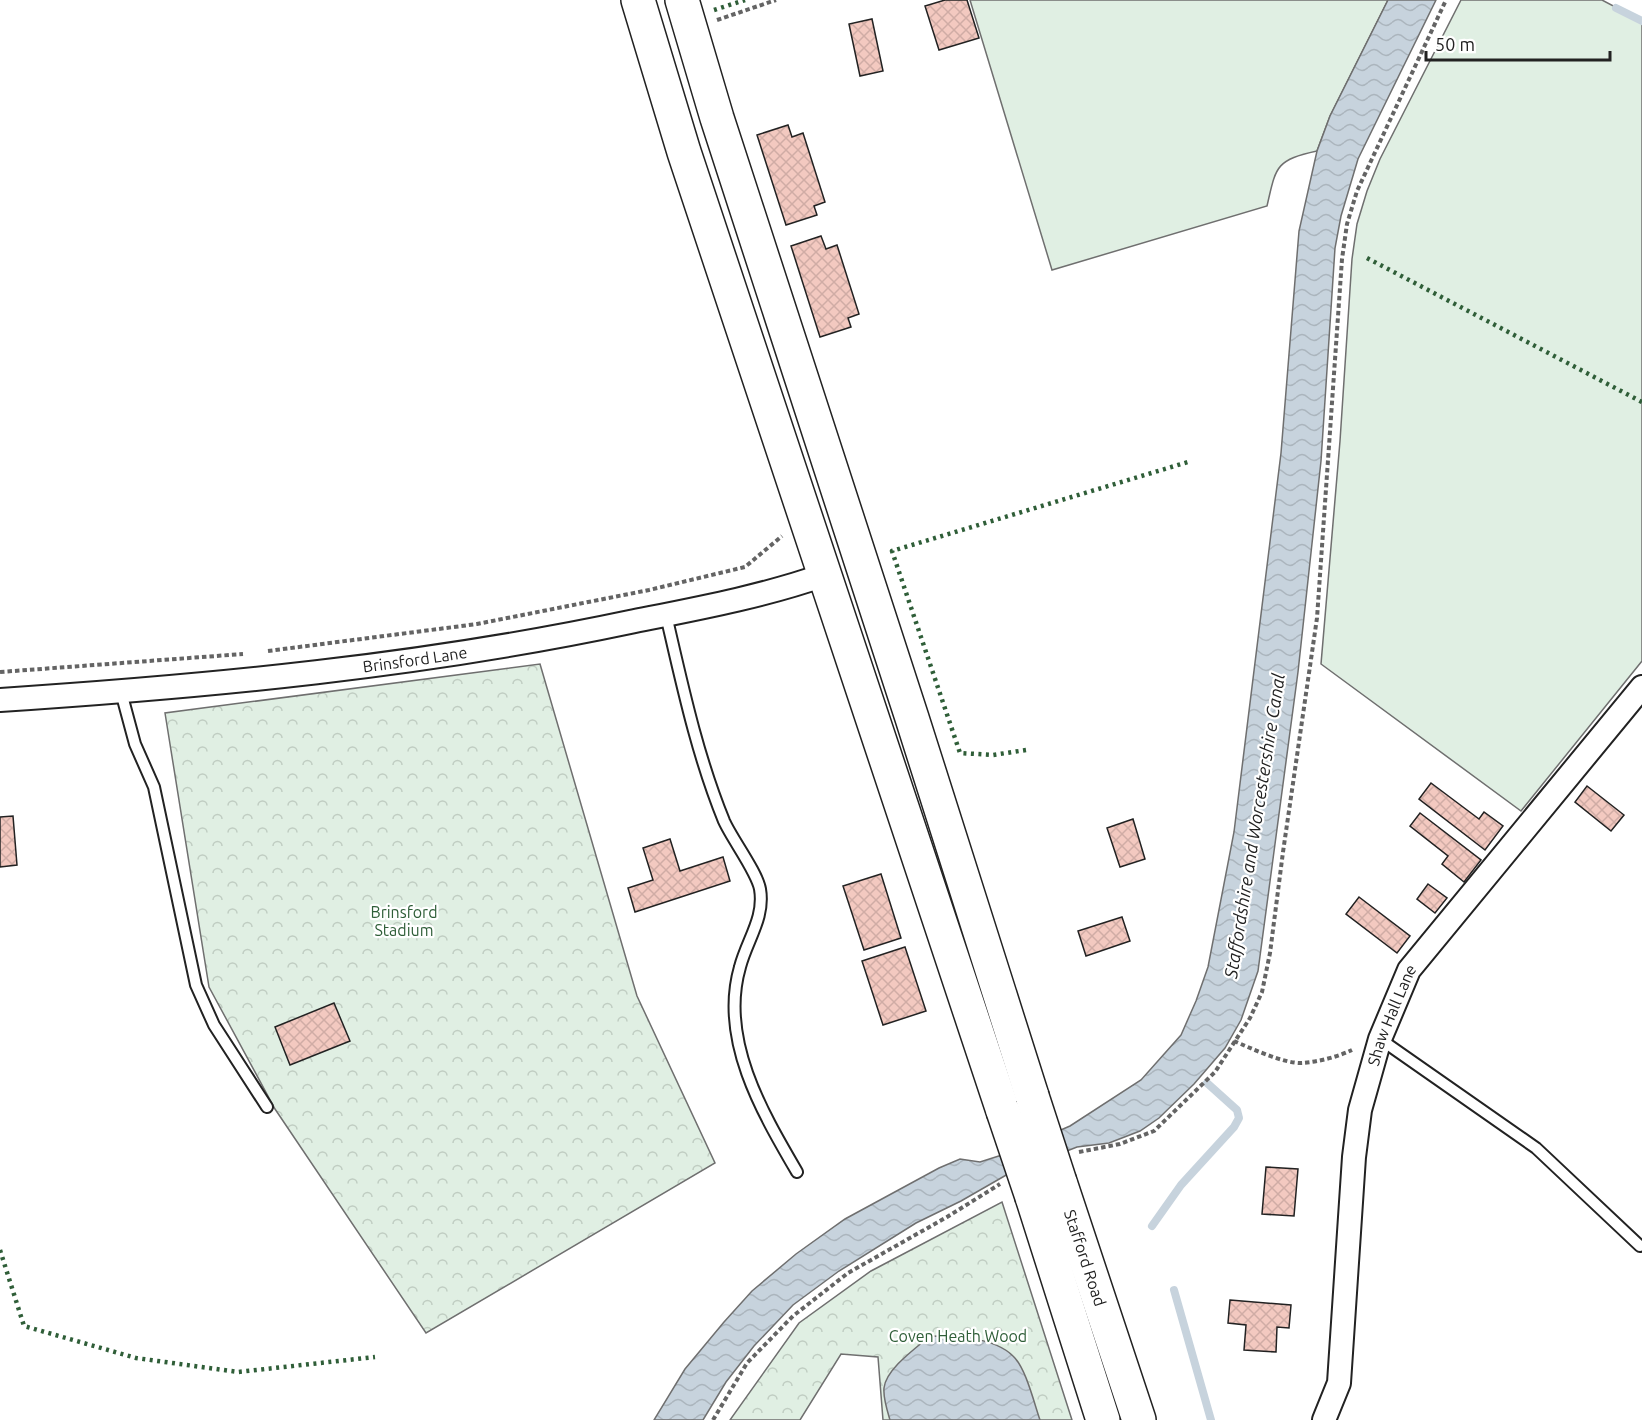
<svg xmlns="http://www.w3.org/2000/svg" width="1642" height="1420" viewBox="0 0 1642 1420" font-family="Ubuntu,sans-serif">
<defs>
<pattern id="forest-crowns" width="20" height="18" patternUnits="userSpaceOnUse" patternTransform="scale(1.5)"><rect width="20" height="18" fill="#e0efe3"/><path d="M2 6a3 3 0 1 1 6 0M12 15a3 3 0 1 1 6 0" fill="none" stroke="#c0cdc2"/></pattern>
<pattern id="water-waves" width="16" height="10" patternUnits="userSpaceOnUse" patternTransform="scale(1.5)"><rect width="16" height="10" fill="#c7d3dd"/><path d="M0 5q4-4 8 0t8 0" fill="none" stroke="#abb5bd"/></pattern>
<pattern id="building-cross-hatch" width="8" height="8" patternUnits="userSpaceOnUse" patternTransform="scale(1.5)"><rect width="8" height="8" fill="#f3c9c0"/><path d="M0 0l8 8M0 8l8-8" fill="none" stroke="#d0aca5"/></pattern>
</defs>
<rect width="100%" height="100%" fill="#fff"/>
<g fill="#e0efe3" stroke="#6f6f6f" stroke-width="1.5">
<path d="M970,0H1388L1330,116L1317,151C1275,160 1276,167 1267,206L1052,270Z"/>
<path d="M1461,0H1602L1642,21V661L1521,811L1321,664L1340,441L1352,259L1357,224L1367,191L1380,159Z"/>
</g>
<g fill="url(#forest-crowns)" stroke="#6f6f6f" stroke-width="1.5">
<path d="M540,664L637,996L715,1163L426,1333L275,1109L209,987L165,713Z"/>
<path d="M1002,1202L1072,1420H883L878,1357L841,1354L800,1420H730L799,1323L871,1271Z"/>
</g>
<g fill="url(#water-waves)" stroke="#6f6f6f" stroke-width="1.5">
<path d="M1388,0H1436L1358,159L1341,216L1335,248L1321,461L1298,672L1258,971L1241,1020L1225,1048L1194,1084L1159,1118L1140,1131L1109,1143L1077,1147L1008,1174L961,1201L916,1223L839,1271L793,1305L754,1346L726,1382L703,1420H654L685,1369L724,1322L752,1291L796,1254L845,1219L939,1168L960,1159L980,1162L1005,1154L1070,1126L1141,1080L1181,1035L1196,1001L1208,967L1234,832L1281,453L1299,231L1317,151L1330,116Z"/>
<path d="M930,1336C955,1336 994,1337 1013,1356C1026,1368 1034,1403 1040,1420H890C887,1410 883,1398 884,1388C886,1369 916,1348 930,1336Z"/>
</g>
<g fill="none" stroke-linecap="round" stroke-linejoin="round">
<g stroke="#c7d3dd" stroke-width="8">
<path d="M1616,8L1642,21"/>
<path d="M1152,1226L1181,1185L1234,1127L1239,1118L1237,1110L1207,1083"/>
<path d="M1174,1290L1211,1420"/>
</g>
</g>
<g fill="url(#building-cross-hatch)" stroke="#222" stroke-width="1.5">
<path d="M945,0H967L979,38L939,50L925,6Z"/>
<path d="M872,19L883,71L860,76L849,24Z"/>
<path d="M788,125L792,137L803,133L825,202L814,206L817,215L786,225L757,135Z"/>
<path d="M821,236L826,249L837,245L859,314L848,318L851,327L820,337L791,246Z"/>
<path d="M1431,783L1479,819L1484,812L1503,826L1485,850L1419,799Z"/>
<path d="M1587,786L1624,815L1611,831L1575,802Z"/>
<path d="M1420,813L1481,860L1464,882L1442,864L1448,856L1410,826Z"/>
<path d="M13,816L17,865L0,867V817Z"/>
<path d="M1133,819L1145,859L1120,867L1107,828Z"/>
<path d="M670,839L680,871L723,857L730,881L635,912L628,888L653,880L643,848Z"/>
<path d="M881,874L901,938L864,950L843,886Z"/>
<path d="M1428,884L1447,898L1435,913L1417,899Z"/>
<path d="M1359,897L1410,936L1397,953L1346,914Z"/>
<path d="M1122,917L1130,941L1086,956L1078,931Z"/>
<path d="M905,947L926,1011L883,1025L862,961Z"/>
<path d="M334,1003L350,1041L290,1065L275,1027Z"/>
<path d="M1266,1167L1298,1169L1294,1216L1262,1214Z"/>
<path d="M1230,1300L1291,1305L1289,1328L1277,1327L1276,1352L1244,1350L1246,1325L1228,1323Z"/>
</g>
<g fill="none" stroke-linecap="round" stroke-linejoin="round">
<defs>
<g id="service">
<path d="M666,615C682,684 697,755 724,821C732,839 757,872 760,889C765,918 747,940 740,967C719,1039 762,1112 797,1172"/>
<path d="M121,692L135,744L154,787L196,985L214,1025L267,1107"/>
<path d="M1380,1039L1536,1148L1640,1246"/>
</g>
<g id="minor">
<path id="s1" d="M0,700C212,686 422,666 630,622C695,609 761,597 824,575"/>
<path id="s2" d="M1324,1420L1339,1383L1354,1157L1360,1110L1380,1039L1409,970L1642,687"/>
</g>
<g id="trunk">
<path d="M638,0L684,152L1003,1111"/>
<path d="M682,0L717,118L912,718L1032,1096"/>
<path id="s3" d="M1060,1182L1139,1420"/>
<path d="M1032,1197L1103,1420"/>
</g>
</defs>
<use href="#service" stroke="#222" stroke-width="14"/>
<use href="#minor" stroke="#222" stroke-width="26"/>
<use href="#trunk" stroke="#222" stroke-width="36"/>
<g stroke="#646464" stroke-width="4" stroke-dasharray="4.5 3" stroke-linecap="butt">
<path d="M717,20L776,0"/>
<path d="M268,651L477,624L649,590L745,567L782,536"/>
<path d="M0,672L243,654"/>
<path d="M1234,1041C1250,1048 1285,1064 1302,1063C1318,1062 1337,1057 1352,1050"/>
<path d="M1079,1152L1120,1144L1154,1131L1215,1072L1250,1018L1262,992L1270,953L1283,852L1317,618L1342,259L1347,224L1357,191L1446,0"/>
<path d="M713,1420L747,1363L793,1316L848,1273L947,1217L1000,1184"/>
</g>
<use href="#service" stroke="#fff" stroke-width="10"/>
<use href="#minor" stroke="#fff" stroke-width="22"/>
<use href="#trunk" stroke="#fff" stroke-width="33"/>
<defs>
<g id="trunk-bridge">
<path d="M1032,1096L1060,1182"/>
<path d="M1003,1111L1032,1197"/>
</g>
</defs>
<use href="#trunk-bridge" stroke="#222" stroke-width="36" stroke-linecap="butt"/>
<use href="#trunk-bridge" stroke="#fff" stroke-width="33"/>
<g stroke="#2f5e38" stroke-width="4.5" stroke-dasharray="3 4.5" stroke-linecap="butt">
<path d="M714,10L745,0"/>
<path d="M1367,258L1642,402"/>
<path d="M1026,750L993,755L960,753L892,551L1188,462"/>
<path d="M0,1250L24,1326L136,1358L238,1372L375,1357"/>
</g>
</g>
<g text-anchor="middle" stroke-width="4.5" stroke-linejoin="round" paint-order="stroke">
<g font-size="16" fill="#222" stroke="#fff">
<text dy="6" stroke="none"><textPath href="#s1" startOffset="417">Brinsford Lane</textPath></text>
<text dy="6" stroke="none"><textPath href="#s2" startOffset="414">Shaw Hall Lane</textPath></text>
<text dy="6" stroke="none"><textPath href="#s3" startOffset="80">Stafford Road</textPath></text>
</g>
<g font-size="16" fill="#2f5e38" stroke="#fff">
<text x="404" y="918">Brinsford<tspan x="404" dy="18">Stadium</tspan></text>
<text x="958" y="1342">Coven Heath Wood</text>
</g>
<g font-size="18" font-style="italic" fill="#222" stroke="#fff">
<text transform="translate(1255 826) rotate(-81)" y="6">Staffordshire and Worcestershire Canal</text>
</g>
</g>
<path d="M1426 51v9h184v-9" fill="none" stroke="#222222" stroke-width="3"/>
<text x="1435" y="51" font-size="18" fill="#222222" stroke="#ffffff" stroke-width="4.5" paint-order="stroke">50 m</text>
</svg>
